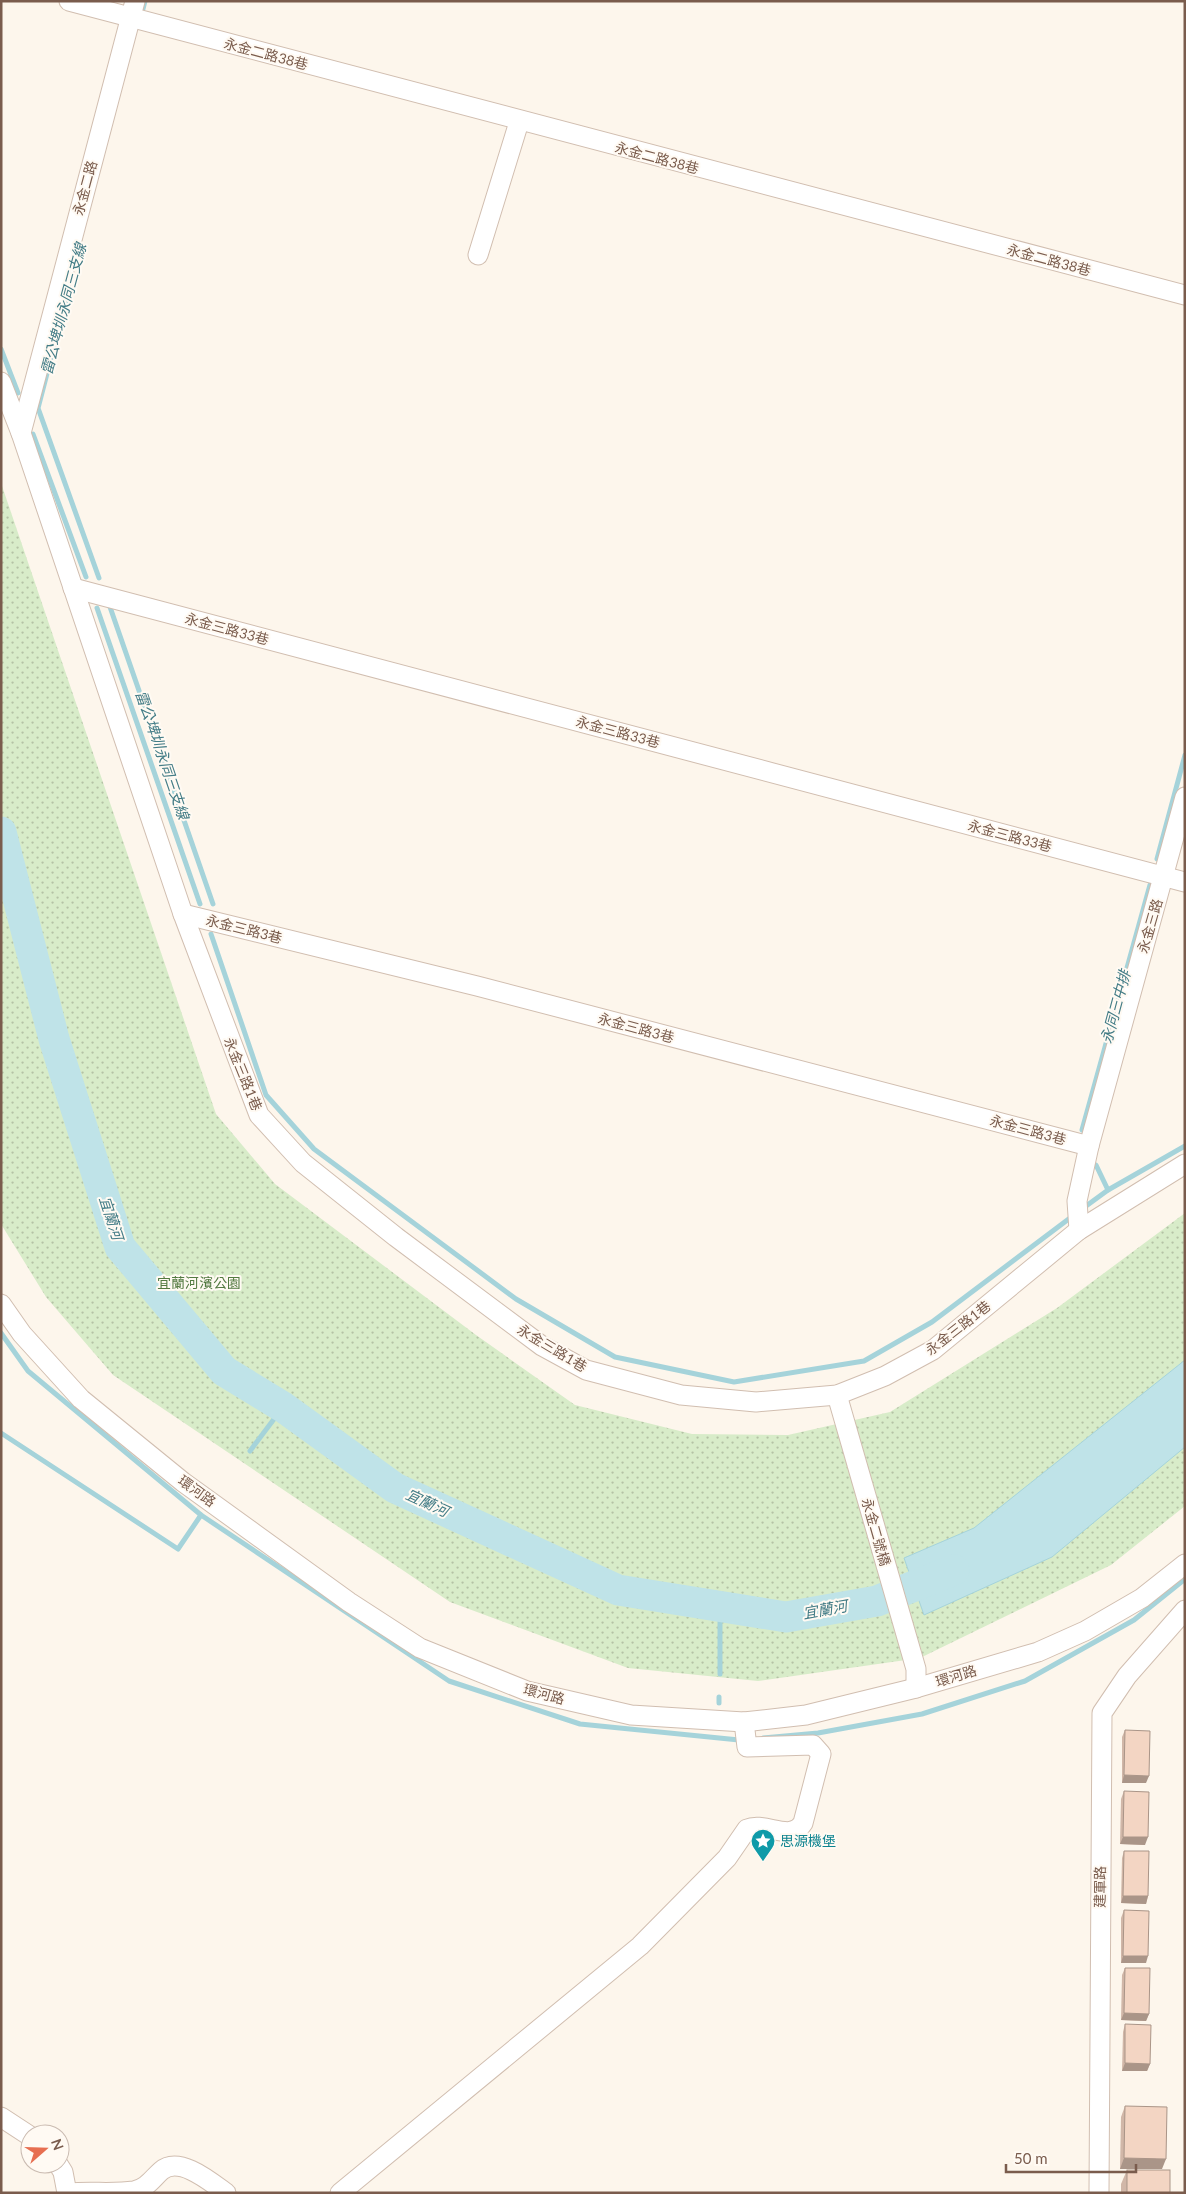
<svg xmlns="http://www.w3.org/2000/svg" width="1186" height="2194" viewBox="0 0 1186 2194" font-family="Lato,'Noto Sans TC',sans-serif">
<defs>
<pattern id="park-dots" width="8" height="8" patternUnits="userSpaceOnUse" patternTransform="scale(1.25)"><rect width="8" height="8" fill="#d8ecc9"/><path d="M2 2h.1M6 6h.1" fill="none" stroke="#b4c2a5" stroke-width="1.8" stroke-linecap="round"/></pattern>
</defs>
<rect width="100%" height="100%" fill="#fdf6ec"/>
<path fill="url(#park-dots)" d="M1,483L216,1114L275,1184L476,1335L575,1405L692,1434L788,1435L890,1412L1057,1308L1185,1213V1506L1111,1565L920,1658L758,1681L628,1668L450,1602L113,1375L46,1297L1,1224Z"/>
<path fill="#bfe3e8" stroke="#a5d3da" d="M1185,1360V1447L1052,1557L924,1615L904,1558L974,1528Z"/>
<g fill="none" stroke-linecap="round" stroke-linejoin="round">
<g stroke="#a5d3da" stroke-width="5">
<path d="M143,9L145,1"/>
<path d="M69,289L38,408L99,578"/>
<path d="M1,349L18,393"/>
<path d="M33,434L86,577"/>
<path d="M110,607L213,904"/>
<path d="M97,608L200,904"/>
<path d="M1157,859L1185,755"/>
<path d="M211,934L266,1095L314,1149L516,1299L615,1357L734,1382L864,1361L932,1322L1074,1215"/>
<path d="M1082,1130L1150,885"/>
<path d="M1096,1165L1108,1190"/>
<path d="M1082,1209L1108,1190L1185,1146"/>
<path d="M1,1333L28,1371L201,1515L449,1681L580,1724L739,1740"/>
<path d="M1,1433L178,1549L201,1515"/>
<path d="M250,1451L283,1407"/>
<path d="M720,1674V1607"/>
<path d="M719,1703V1697"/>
<path d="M763,1738L818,1733L922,1714L1025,1681L1134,1620L1185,1579"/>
</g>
<path stroke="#bfe3e8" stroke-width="31" d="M1,832L54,1039L120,1247L224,1371L283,1407L395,1488L618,1590L786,1617L877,1601L954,1570"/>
<defs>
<g id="minor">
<path d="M69,1L1185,295"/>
<path d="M478,255L519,122"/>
<path d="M1,382L21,433L183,914L259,1115L303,1163L396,1237L542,1346L586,1370L681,1395L756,1402L837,1395L885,1376L933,1350L1079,1230L1185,1164"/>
<path d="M21,433L135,1"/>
<path d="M73,588L1185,882"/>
<path d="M183,914L477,986L1089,1146"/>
<path d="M1079,1230L1077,1201L1089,1146L1185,797"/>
<path d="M1,1304L22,1334L81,1399L183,1482L349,1602L420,1648L527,1691L631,1715L744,1722L806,1715L916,1688L1038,1652L1085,1631L1142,1598L1185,1564"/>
<path d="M837,1395L916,1669V1688"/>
<path d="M1,2117L30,2136"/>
<path d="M58,2164L63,2172L67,2193"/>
<path d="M69,2193C90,2191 114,2194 134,2191C147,2188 152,2179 161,2171C179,2155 211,2182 226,2193"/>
<path d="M340,2193L640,1946L727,1858L747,1829C765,1821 791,1843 803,1823L821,1754L813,1745L747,1747L744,1722"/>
<path d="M1099,2193L1102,1713L1127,1676L1185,1610"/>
</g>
</defs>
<use href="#minor" stroke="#d1beb0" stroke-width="21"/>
<use href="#minor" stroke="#fff" stroke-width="19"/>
</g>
<g fill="#d1b7a8">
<path d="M1125,1730L1146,1783H1122V1737Z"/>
<path d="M1124,1791L1145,1845L1120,1844L1121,1799Z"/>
<path d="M1124,1851L1148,1896L1146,1904L1121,1903L1122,1858Z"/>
<path d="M1124,1910L1146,1963H1121V1918Z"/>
<path d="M1125,1968L1149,2014L1146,2021L1121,2020L1122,1975Z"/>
<path d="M1125,2024L1150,2064L1147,2071H1122L1123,2032Z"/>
<path d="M1125,2106L1162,2169H1120L1121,2117Z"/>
<path d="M1127,2170L1170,2193H1121V2184Z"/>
</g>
<g fill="#aa9588">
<path d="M1124,1775L1149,1776L1146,1783H1122Z"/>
<path d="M1123,1837H1148L1145,1845L1120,1844Z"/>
<path d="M1123,1896H1148L1146,1904L1121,1903Z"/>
<path d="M1123,1956H1148L1146,1963H1121Z"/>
<path d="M1124,2013L1149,2014L1146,2021L1121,2020Z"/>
<path d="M1125,2063L1150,2064L1147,2071H1122Z"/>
<path d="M1124,2158L1166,2159L1162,2169H1120Z"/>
</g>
<g fill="#f3d5c3" stroke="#aa9588">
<path d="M1125,1730L1150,1731L1149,1776L1124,1775Z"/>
<path d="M1124,1791L1149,1792L1148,1837H1123Z"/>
<path d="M1124,1851H1149L1148,1896H1123Z"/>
<path d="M1124,1910L1149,1911L1148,1956H1123Z"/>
<path d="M1125,1968H1150L1149,2014L1124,2013Z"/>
<path d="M1125,2024L1151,2025L1150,2064L1125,2063Z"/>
<path d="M1125,2106L1167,2107L1166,2159L1124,2158Z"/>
<rect x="1127" y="2170" width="43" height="23"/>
</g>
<defs>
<symbol id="sight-pin" viewBox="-11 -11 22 30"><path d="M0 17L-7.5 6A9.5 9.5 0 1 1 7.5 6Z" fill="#0f9aa8" stroke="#fffaf3"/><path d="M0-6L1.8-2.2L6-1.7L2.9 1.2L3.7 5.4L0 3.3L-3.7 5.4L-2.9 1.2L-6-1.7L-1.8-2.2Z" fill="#fff"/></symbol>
</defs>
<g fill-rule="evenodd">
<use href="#sight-pin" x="749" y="1827" width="28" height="38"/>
</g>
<g text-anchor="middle" stroke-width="4" stroke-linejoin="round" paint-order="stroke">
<g font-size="14" fill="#7a5c4d" stroke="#fffaf3">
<text transform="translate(266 54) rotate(15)" y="5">永金二路38巷</text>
<text transform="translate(657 158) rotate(15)" y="5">永金二路38巷</text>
<text transform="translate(85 188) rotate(-75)" y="5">永金二路</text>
<text transform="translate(1049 260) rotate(15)" y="5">永金二路38巷</text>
<text transform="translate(227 629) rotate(15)" y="5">永金三路33巷</text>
<text transform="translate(618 732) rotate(15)" y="5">永金三路33巷</text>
<text transform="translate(1010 836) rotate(15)" y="5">永金三路33巷</text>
<text transform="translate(1150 926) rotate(-74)" y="5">永金三路</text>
<text transform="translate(244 929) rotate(14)" y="5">永金三路3巷</text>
<text transform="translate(636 1028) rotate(15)" y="5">永金三路3巷</text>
<text transform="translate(243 1074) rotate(68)" y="5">永金三路1巷</text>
<text transform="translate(1028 1130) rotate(15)" y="5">永金三路3巷</text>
<text transform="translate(958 1328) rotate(-38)" y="5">永金三路1巷</text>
<text transform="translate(552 1348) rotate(31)" y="5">永金三路1巷</text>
<text transform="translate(197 1491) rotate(36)" y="5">環河路</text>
<text transform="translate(876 1532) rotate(74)" y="5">永金二號橋</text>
<text transform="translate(956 1676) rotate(-17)" y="5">環河路</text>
<text transform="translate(544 1694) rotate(15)" y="5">環河路</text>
<text transform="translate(1100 1887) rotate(-89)" y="5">建軍路</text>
</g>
<g font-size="14" fill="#537a41" stroke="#fffaf3">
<text x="199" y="1288">宜蘭河濱公園</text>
</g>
<g font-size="14" fill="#0d838f" stroke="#fffaf3" text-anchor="start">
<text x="780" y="1846">思源機堡</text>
</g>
<g font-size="15" font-style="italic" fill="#437c86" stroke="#fffaf3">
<text transform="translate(64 309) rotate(-75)" y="5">雷公埤圳永同三支線</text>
<text transform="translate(162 755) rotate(71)" y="5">雷公埤圳永同三支線</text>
<text transform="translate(1116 1007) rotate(-75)" y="5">永同三中排</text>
<text transform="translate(111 1218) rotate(72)" y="5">宜蘭河</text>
<text transform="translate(427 1503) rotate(25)" y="5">宜蘭河</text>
<text transform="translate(825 1610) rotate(-10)" y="5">宜蘭河</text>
</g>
</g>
<rect width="1186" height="2194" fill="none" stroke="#7a5c4d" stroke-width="5"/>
<g transform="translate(45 2149) rotate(70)"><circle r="24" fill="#fffaf3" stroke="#cabbb1"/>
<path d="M0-4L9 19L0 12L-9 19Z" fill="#e76f51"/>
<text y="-8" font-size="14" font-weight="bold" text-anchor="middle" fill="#7a5c4d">N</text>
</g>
<path d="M1006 2164v8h130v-8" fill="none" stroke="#7a5c4d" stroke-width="2.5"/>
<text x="1014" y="2164" font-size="15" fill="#7a5c4d" stroke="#fffaf3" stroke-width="4" paint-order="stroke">50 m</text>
</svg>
